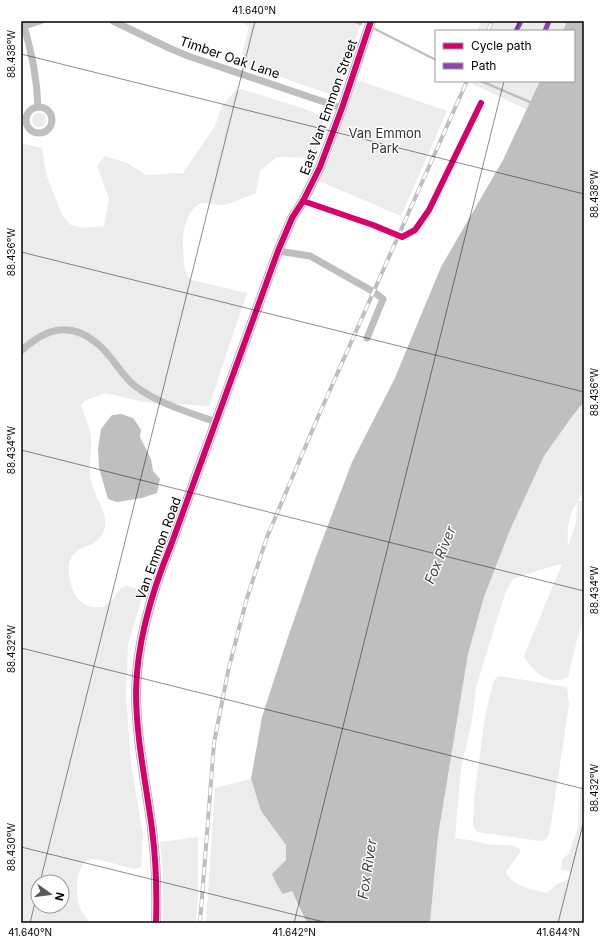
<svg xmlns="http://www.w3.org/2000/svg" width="605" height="944" viewBox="0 0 605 944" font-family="Inter,sans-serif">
<rect width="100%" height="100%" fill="#fff"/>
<g fill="#ececec" fill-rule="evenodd">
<path d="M241,21H362L335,96L240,63L249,27Z"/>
<path d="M481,21H567L563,31H477Z"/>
<path d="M357,80L447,111L401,216L319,181L332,151Z"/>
<path d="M466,81H540L528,110Z"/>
<path d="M241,89L302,108L323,116V133L314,158L277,157L260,171L256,193C245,197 234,202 224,205C217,206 209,202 202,203C186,208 182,234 183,248C184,260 183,271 191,280L247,293L209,406L143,402L106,393L86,400L81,405C84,415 90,427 91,437C92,451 88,467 91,480C93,497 110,513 104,530C99,548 80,544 72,556C64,567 71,596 83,603C88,607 97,608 103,607L113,599L121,588L127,586L144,591L128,645L126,696L131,763L143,836L141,867L134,869C126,867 99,859 92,859C76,860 75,894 79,905C81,912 86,918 91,923H21V143L42,148L46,174L62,215L71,225L84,228L104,226L109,198L97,166L105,156L127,163L146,175L183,173L215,126L222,106L235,91ZM38,882H62V906H38Z"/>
<circle cx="39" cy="120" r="7"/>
<path d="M584,402V493H583L577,501H584V617L578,636L568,677C551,687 532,672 524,656L562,564L542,569L513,579L505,594L499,613L476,687L472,720L461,768L455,838L469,840L487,844L514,846L520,849V852L506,872C513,887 531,889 546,893L551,890L555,885L570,878L571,874L569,871L561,870L562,860L569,853L578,828L579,794L584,779V923H430L438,836L468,654L484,597L510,530L544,456L573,414ZM577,502L576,523L568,546C567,530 568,515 577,502Z"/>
<path d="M500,676L567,687L569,705L550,830C548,837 548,840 540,841L477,832L473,825L474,799L485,716L493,683L496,678Z"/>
<path d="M251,779L261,811L286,845V860L292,891L307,923H206L215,788Z"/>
<path d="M198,837V897L196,923H163V873L160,842Z"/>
</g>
<g fill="#bfbfbf">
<path d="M567,21H584V402L573,415L544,456L510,530L484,597L468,654L438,836L430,923H307L292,891L283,894L277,885L272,874L286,860V845L261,811L251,779L262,717L287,640L317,554L352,462L394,380L441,267L503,160L540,81H574V31H563Z"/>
<path d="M121,414L133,418L136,422L141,430L140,437L151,459L153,471L160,479L157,493L142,498L117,502L108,499L99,468L98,449L101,429L112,415Z"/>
</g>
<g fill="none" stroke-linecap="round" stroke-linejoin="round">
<g stroke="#bfbfbf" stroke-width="2.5">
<path d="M354,21L361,24"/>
<path d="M375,29L436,60"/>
<path d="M481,81L532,103"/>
</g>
<g stroke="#bebebe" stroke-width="7">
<path d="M113,21L169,48L188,56L342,108"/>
<path d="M24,26C32,55 37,78 38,107"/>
<path d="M21,27L40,21"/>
<circle cx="39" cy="120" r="13"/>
<path d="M303,201L373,225L402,237L415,230L429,210L481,103"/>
<path d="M278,251L310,256L374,292L383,299L367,338"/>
<path d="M21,351C46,328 71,320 99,345C113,357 121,375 135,386C159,404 188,412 216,422"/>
</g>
<path stroke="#b8b8b8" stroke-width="10" d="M156,923C157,892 156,860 152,829C146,783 136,738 136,691C137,640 152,591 171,545L278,251L292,218L303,201L320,167L342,108L371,21"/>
<defs>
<g id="rail">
<path d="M488,31L492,21"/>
<path d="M200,923L214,743L229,667L247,598L267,537L318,417L467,81"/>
</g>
</defs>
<use href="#rail" stroke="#bebebe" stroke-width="4"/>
<use href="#rail" stroke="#fff" stroke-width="2.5" stroke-dasharray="8" stroke-linecap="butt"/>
<g stroke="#8e44ad" stroke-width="5" stroke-dasharray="10 5" stroke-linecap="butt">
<path d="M516,31L521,21"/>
<path d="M545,31L549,21"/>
</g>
<defs>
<g id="cycleway">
<path d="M303,201L373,225L402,237L415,230L429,210L481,103"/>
<path d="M156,923C157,892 156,860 152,829C146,783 136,738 136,691C137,640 152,591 171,545L278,251L292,218L303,201L320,167L342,108L371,21"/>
</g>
</defs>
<use href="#cycleway" stroke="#fff" stroke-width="8"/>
<use href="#cycleway" stroke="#d6006c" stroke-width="6"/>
</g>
<path fill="none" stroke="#000" stroke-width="1" stroke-opacity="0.45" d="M516,31L519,21M21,54L584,194M21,252L584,392M21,450L584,591M21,648L584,789M21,847L328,923M40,882L255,21M30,923L38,890M294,923L504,81M558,923L584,820"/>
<g text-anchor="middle" stroke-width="3" stroke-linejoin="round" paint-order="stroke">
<g font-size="13" fill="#000" stroke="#fff">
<text transform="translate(230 57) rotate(19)" y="5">Timber Oak Lane</text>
<text transform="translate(328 107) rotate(-70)" y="5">East Van Emmon Street</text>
<text transform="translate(158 548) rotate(-70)" y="5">Van Emmon Road</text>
</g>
<g font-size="13" fill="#333" stroke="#fff">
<text x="385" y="138">Van Emmon<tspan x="385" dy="15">Park</tspan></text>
</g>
<g font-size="14" font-style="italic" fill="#444" stroke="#fff">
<text transform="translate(440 555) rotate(-68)" y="5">Fox River</text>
<text transform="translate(367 869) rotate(-81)" y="5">Fox River</text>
</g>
</g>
<rect width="605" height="944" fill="none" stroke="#ffffff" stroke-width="44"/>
<rect x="435" y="30" width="140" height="52" fill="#ffffff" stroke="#999999"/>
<rect x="443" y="43" width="20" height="6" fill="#d6006c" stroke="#999999"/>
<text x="471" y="50" font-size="12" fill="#000000">Cycle path</text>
<rect x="443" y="63" width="20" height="6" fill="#8e44ad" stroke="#999999"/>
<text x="471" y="70" font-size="12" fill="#000000">Path</text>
<g transform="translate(50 894) rotate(104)"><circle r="19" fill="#ffffff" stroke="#999999"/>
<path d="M0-3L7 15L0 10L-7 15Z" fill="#595959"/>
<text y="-6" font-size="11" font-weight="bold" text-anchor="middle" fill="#000000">N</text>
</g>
<rect x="22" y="22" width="561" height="900" fill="none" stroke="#000" stroke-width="1.5"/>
<g font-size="10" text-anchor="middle" fill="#000">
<text x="254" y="14">41.640°N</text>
<text transform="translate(11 54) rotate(-90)" y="4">88.438°W</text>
<text transform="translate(594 194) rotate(-90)" y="4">88.438°W</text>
<text transform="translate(11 252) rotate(-90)" y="4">88.436°W</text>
<text transform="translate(594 392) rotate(-90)" y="4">88.436°W</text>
<text transform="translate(11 450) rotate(-90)" y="4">88.434°W</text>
<text transform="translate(594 590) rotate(-90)" y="4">88.434°W</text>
<text transform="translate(11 649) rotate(-90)" y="4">88.432°W</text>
<text transform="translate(594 788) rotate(-90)" y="4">88.432°W</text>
<text transform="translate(11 847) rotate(-90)" y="4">88.430°W</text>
<text x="30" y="936">41.640°N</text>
<text x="294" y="936">41.642°N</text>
<text x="558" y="936">41.644°N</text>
</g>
</svg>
